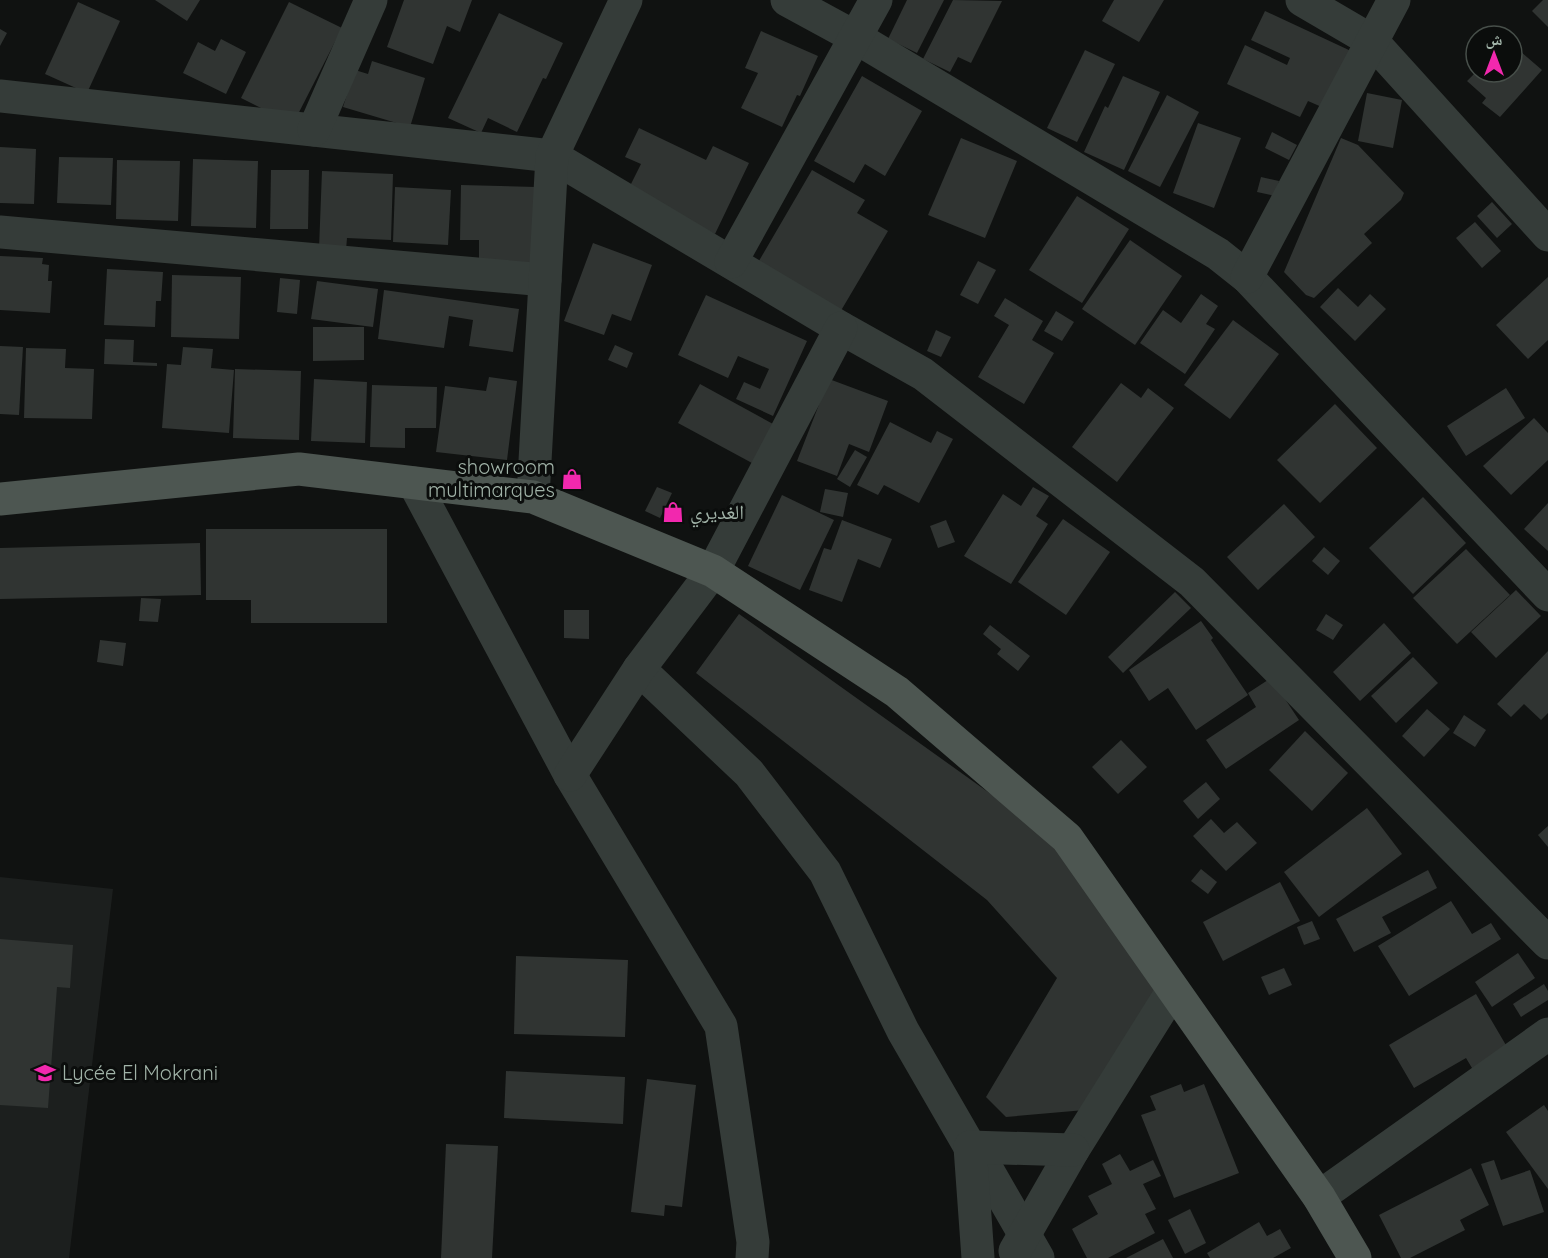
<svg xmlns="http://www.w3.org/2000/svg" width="1548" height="1258" viewBox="0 0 1548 1258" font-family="Quicksand,'Noto Naskh Arabic',sans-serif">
<rect width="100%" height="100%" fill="#101211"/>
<path fill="#1c1f1e" d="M0,877L113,889L69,1258H0Z"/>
<g fill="#303432">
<path d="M155,0H200L187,21Z"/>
<path d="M404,0H472L460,32L447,26L433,64L387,47Z"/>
<path d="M907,0H944L917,53L888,39Z"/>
<path d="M953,0L1002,1L971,63L958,57L950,72L923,59Z"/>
<path d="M1114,0H1164L1139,42L1102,21Z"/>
<path d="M1543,0H1548V27L1532,11Z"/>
<path d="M78,2L120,21L87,93L45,74Z"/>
<path d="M289,2L342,28L293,124L241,98Z"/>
<path d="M1265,11L1351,51L1324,108L1308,101L1300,117L1227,84L1245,45L1287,65L1290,58L1251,40Z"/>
<path d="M499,13L563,43L546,79L543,78L517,132L488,118L481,133L448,118Z"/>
<path d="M0,29L7,33L0,46Z"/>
<path d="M761,31L818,56L800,96L797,95L782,127L741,108L758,73L745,68Z"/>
<path d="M221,39L246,52L226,94L183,73L198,42L215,51Z"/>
<path d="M1512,44L1542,70L1500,117L1482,103L1486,98L1467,81L1476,72H1512Z"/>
<path d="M1085,50L1115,64L1077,142L1047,128Z"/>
<path d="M372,61L425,78L410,127L343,107L355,70L368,74Z"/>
<path d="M862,76L922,111L885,176L865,164L854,183L814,161Z"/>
<path d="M1123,76L1160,92L1124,170L1084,152L1105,106L1108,108Z"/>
<path d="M1367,93L1402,100L1393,148L1358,141Z"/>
<path d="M1167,95L1199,112L1160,187L1128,171Z"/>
<path d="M1198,123L1241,138L1214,208L1173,193Z"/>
<path d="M639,128L706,160L713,146L749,163L715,234L627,192L641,164L625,157Z"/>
<path d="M1272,132L1297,145L1289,160L1265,148Z"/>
<path d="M961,138L1017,161L985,238L928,215Z"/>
<path d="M1341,138L1358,145L1404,193L1401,200L1364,234L1372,243L1314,298L1306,295L1284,272Z"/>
<path d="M0,147L36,149L34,204L0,203Z"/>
<path d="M59,157L113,158L111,205L57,203Z"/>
<path d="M193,159L258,161L256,228L191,226Z"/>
<path d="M117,160L180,161L178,221L116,219Z"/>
<path d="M271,170H309L308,229H270Z"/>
<path d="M812,170L865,200L857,213L888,231L839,314L756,266Z"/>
<path d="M322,171L393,174L391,240L347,238L346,250L319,249Z"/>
<path d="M1261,177L1279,181L1275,196L1257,192Z"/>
<path d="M461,185L536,187L533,274L479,272V240H460Z"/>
<path d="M395,187L451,190L448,245L393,242Z"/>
<path d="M1077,196L1129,229L1082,303L1029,270Z"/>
<path d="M1492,202L1512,224L1497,238L1477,216Z"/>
<path d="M1475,222L1501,251L1482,268L1456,238Z"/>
<path d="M1130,240L1182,276L1135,345L1082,309Z"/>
<path d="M593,243L652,265L631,321L612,314L604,335L564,321Z"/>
<path d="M0,256L43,258L42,264L49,265L48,281H52L50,313L0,310Z"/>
<path d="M978,261L996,270L978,304L960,295Z"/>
<path d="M107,269L163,272L161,301H156L155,327L104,325Z"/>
<path d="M172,275L241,277L239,339L171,337Z"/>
<path d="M1548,277V340L1528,359L1496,325Z"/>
<path d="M280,278L300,280L297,314L277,312Z"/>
<path d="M317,281L378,289L373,327L311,319Z"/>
<path d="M1338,288L1358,307L1370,294L1386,309L1355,341L1320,307Z"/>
<path d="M384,290L519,309L513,352L469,346L473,320L449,316L444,348L378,339Z"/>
<path d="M1201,294L1218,306L1206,324L1215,329L1185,374L1140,343L1163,310L1181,323Z"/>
<path d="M706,295L807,341L773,416L736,399L744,382L760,389L769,369L738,356L728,378L678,355Z"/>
<path d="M1005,298L1043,321L1032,340L1054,353L1024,404L978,377L1009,325L994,316Z"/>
<path d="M1056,311L1074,322L1062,341L1044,331Z"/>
<path d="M1233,320L1279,354L1230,419L1184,385Z"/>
<path d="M313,327H364V360L313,361Z"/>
<path d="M936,330L951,337L941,357L927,351Z"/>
<path d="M105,339L134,340L133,362L157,363V366L104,364Z"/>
<path d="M615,345L633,353L627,368L608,360Z"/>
<path d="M0,346L23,347L19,415L0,414Z"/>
<path d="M183,347L213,349L211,368L234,370L229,433L162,428L167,364L181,365Z"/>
<path d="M26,348L66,349L65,368L94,369L92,419L24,418Z"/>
<path d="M235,369L301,371L299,440L233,438Z"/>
<path d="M489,377L517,381L507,460L436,452L445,386L486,391Z"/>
<path d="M314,379L367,382L365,443L311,441Z"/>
<path d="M829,379L888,401L869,452L849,444L837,476L797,461Z"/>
<path d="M1121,383L1141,398L1148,388L1174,408L1117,482L1072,447Z"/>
<path d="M700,384L773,424L752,463L678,423Z"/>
<path d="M372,385L437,387L436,428H405V448L370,447Z"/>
<path d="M1506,388L1525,418L1466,456L1447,426Z"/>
<path d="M1335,404L1377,448L1320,503L1277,460Z"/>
<path d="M1534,418L1548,433V460L1511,495L1483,466Z"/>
<path d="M890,422L931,443L937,431L953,439L919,503L884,485L878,495L857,485Z"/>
<path d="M855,450L867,457L850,487L837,479Z"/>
<path d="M657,487L672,493L660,518L645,511Z"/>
<path d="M1033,487L1049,496L1036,516L1048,524L1011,584L964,556L1003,494L1021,506Z"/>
<path d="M825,489L848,493L843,517L820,512Z"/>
<path d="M782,495L834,520L800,590L748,566Z"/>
<path d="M1423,497L1466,543L1413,594L1369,548Z"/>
<path d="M1548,503V551L1524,529Z"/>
<path d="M1284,504L1315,537L1258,590L1227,557Z"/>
<path d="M1063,519L1110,552L1066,615L1018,582Z"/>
<path d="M842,520L892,539L880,568L858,559L842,602L809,590L824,548L831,550Z"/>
<path d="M946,520L955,542L938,548L930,526Z"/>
<path d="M206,529H387V623H251V600H206Z"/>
<path d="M200,543L201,595L0,599V548Z"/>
<path d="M1324,547L1340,561L1328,575L1312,561Z"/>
<path d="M1466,549L1510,595L1457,644L1413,598Z"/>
<path d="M1516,590L1541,616L1496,658L1471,632Z"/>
<path d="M1175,592L1191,608L1123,673L1108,657Z"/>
<path d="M141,598L161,599L158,622L139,621Z"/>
<path d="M564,610H589V639L564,638Z"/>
<path d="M739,614L1072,852L1169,980L1085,1110L1006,1117L986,1097L1057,978L987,900L696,673Z"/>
<path d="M1326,614L1343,625L1333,640L1316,630Z"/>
<path d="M1201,621L1213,638L1211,640L1248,695L1196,730L1168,688L1149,701L1129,670Z"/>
<path d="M1384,623L1411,653L1360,701L1333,672Z"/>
<path d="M990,625L1030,656L1018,671L997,654L1001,649L983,634Z"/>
<path d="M100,640L126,643L123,666L97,662Z"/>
<path d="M1548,651V713L1541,720L1524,704L1511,717L1497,704Z"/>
<path d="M1413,657L1438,683L1396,723L1371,696Z"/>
<path d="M1271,678L1299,720L1226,769L1206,740L1256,707L1248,693Z"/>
<path d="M1427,709L1450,729L1424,757L1402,736Z"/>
<path d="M1464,715L1486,730L1475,747L1453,733Z"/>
<path d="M1305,731L1348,773L1312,811L1269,770Z"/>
<path d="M1121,740L1147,767L1118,794L1092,767Z"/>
<path d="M1206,782L1220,799L1198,819L1183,801Z"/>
<path d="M1367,808L1402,854L1319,917L1284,872Z"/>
<path d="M1211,819L1224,833L1237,822L1257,843L1226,871L1193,836Z"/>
<path d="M1548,826V847L1538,835Z"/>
<path d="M1201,869L1217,882L1208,894L1191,881Z"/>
<path d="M1428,870L1437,888L1382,917L1391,933L1354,952L1336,919Z"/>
<path d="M1280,882L1300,921L1223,961L1203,922Z"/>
<path d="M1451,901L1472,934L1491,923L1501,939L1409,996L1378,946Z"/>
<path d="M1312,921L1320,939L1304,945L1297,927Z"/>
<path d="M0,939L73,945L70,988L57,987L48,1108L0,1105Z"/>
<path d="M1518,953L1535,978L1492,1007L1475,982Z"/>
<path d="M516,956L628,960L625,1037L514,1034Z"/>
<path d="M1284,968L1292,985L1269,995L1261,977Z"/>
<path d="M1544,984L1548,991V1000L1521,1017L1513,1004Z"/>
<path d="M1476,994L1510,1052L1475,1073L1466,1058L1414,1088L1389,1045Z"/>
<path d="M506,1071L625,1077L623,1124L504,1118Z"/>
<path d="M647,1079L696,1085L682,1207L665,1205L664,1216L631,1212Z"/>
<path d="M1181,1084L1184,1092L1204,1084L1239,1173L1174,1198L1141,1115L1156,1110L1150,1096Z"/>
<path d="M1544,1105L1548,1111V1189L1506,1132Z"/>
<path d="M446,1144L498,1146L492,1258H441Z"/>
<path d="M1120,1154L1130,1171L1153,1160L1161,1176L1143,1184L1156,1209L1145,1214L1155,1233L1108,1258H1087L1072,1229L1098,1214L1088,1196L1112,1184L1102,1164Z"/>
<path d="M1494,1160L1501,1180L1530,1170L1544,1212L1503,1226L1481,1164Z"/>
<path d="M1471,1168L1489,1205L1460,1220L1465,1230L1410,1258H1401L1379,1215Z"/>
<path d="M1190,1209L1206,1243L1185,1254L1168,1220Z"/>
<path d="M1259,1222L1267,1236L1280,1229L1291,1248L1273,1258H1210L1207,1253Z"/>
<path d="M1163,1239L1173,1258H1126Z"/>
</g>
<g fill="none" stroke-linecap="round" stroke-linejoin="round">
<g stroke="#353c39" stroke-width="33">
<path d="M787,0L855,37L1218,254L1247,277L1548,595"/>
<path d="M1302,0L1372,41L1548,235"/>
<path d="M0,96L552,156L841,328L923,374L1192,582L1548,943"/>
<path d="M314,130L371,0"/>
<path d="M0,232L545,280"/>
<path d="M731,262L876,0"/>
<path d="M1247,277L1394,0"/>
<path d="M414,483L570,775L721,1026L753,1242L752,1258"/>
<path d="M533,497L552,156L626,0"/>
<path d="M639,669L749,773L825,872L903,1031L970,1147L980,1157L1038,1258"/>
<path d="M570,775L639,669L713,571L841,328"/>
<path d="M1319,1197L1548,1034"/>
<path d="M1015,1251L1073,1150L1173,990"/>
<path d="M978,1258L970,1147L1073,1150"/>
</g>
<path stroke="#4d5651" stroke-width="33" d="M0,499L299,469L533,497L713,571L897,692L1067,838L1319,1197L1355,1258"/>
</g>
<defs>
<symbol id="shop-bare" viewBox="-9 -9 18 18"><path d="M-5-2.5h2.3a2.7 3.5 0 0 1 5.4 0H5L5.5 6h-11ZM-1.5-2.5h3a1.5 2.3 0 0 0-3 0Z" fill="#f228ae" stroke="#0b0d0c" stroke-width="2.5" paint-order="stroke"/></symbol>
<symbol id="school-bare" viewBox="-9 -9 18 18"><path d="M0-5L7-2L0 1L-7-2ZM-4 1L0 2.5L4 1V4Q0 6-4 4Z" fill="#f228ae" stroke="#0b0d0c" stroke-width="2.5" paint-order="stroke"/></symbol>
</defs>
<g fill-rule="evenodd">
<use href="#shop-bare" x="557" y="464" width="30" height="30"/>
<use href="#shop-bare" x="658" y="497" width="30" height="30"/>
<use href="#school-bare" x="30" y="1058" width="30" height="30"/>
</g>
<g text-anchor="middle" stroke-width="6" stroke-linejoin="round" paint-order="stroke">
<g font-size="20" fill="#a1b3a8" stroke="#0b0d0c" text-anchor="start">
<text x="555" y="474" text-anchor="end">showroom<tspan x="555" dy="23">multimarques</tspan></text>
<text x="690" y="519">الغديري</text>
<text x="62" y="1080">Lycée El Mokrani</text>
</g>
</g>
<g transform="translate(1494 54)"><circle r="28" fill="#0b0d0c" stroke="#474f4a" stroke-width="1.5"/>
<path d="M0-4.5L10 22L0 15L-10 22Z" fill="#f228ae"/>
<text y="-9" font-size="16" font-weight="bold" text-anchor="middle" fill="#a1b3a8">ش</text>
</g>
</svg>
